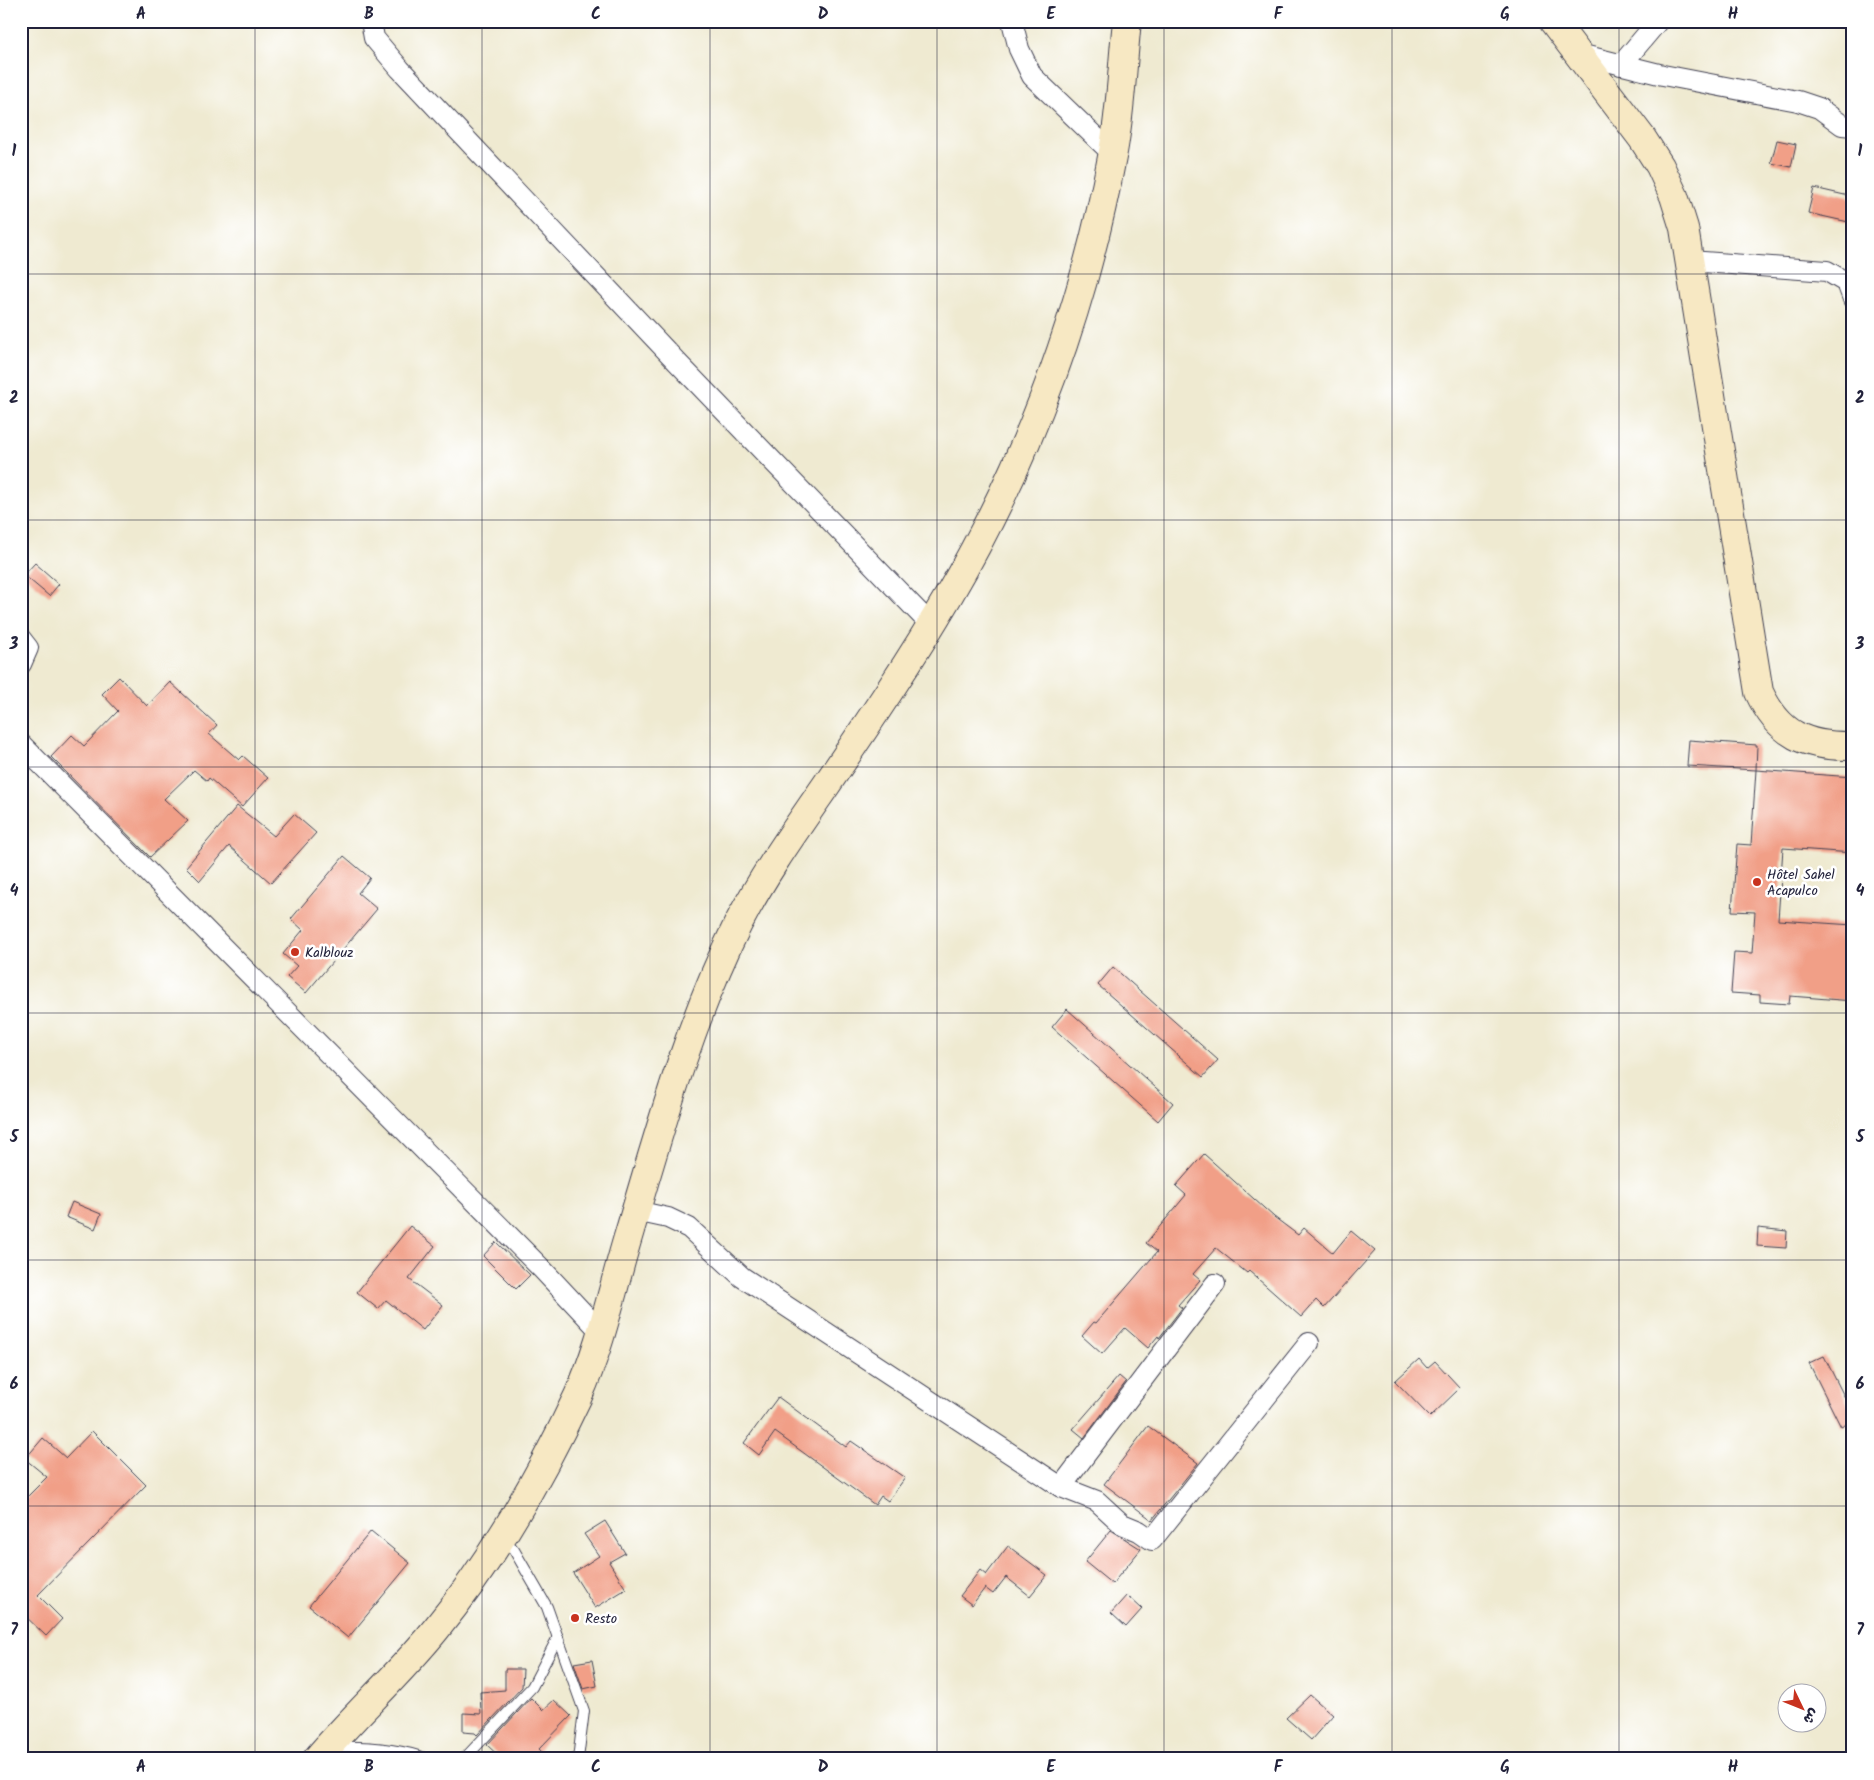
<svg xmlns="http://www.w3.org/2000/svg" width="1874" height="1780" viewBox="0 0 1874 1780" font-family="Kalam,'Playpen Sans Arabic',sans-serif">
<rect width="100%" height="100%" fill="#fff"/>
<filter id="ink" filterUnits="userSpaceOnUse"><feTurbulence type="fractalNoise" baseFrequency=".02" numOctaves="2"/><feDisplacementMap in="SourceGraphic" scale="10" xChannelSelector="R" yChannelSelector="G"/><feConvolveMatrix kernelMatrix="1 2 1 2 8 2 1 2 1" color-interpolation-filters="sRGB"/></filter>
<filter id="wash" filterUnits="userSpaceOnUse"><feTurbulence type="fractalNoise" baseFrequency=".0096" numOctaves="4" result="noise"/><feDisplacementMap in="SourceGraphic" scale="20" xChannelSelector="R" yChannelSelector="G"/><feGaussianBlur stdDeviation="1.12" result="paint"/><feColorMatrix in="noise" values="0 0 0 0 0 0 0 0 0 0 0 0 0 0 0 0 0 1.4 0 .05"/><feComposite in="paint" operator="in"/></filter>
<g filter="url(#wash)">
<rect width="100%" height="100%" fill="#efead1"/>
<g id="blocks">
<g fill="#f19f87">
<path d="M1777,140L1796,144L1791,167L1771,163Z"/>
<path d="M1814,188L1849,196L1848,198L1853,199V223L1808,213Z"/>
<path d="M35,563L59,584L49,596L24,575Z"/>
<path d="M119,677L147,706L170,682L217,725L209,734L239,760L243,756L268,778L242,807L209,778L207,781L194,770L164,799L188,821L150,857L51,757L72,735L84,746L118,711L102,694Z"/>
<path d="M1689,740L1757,745L1756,770L1687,766Z"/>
<path d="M1756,770L1853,777V853L1783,848L1778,920L1853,925V1001L1790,996L1789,1004L1760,1002V995L1731,993L1734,952L1752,953L1755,912L1732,911L1737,844L1751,845Z"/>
<path d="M237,806L274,836L294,814L316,833L271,883L229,846L200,881L186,867Z"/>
<path d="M344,856L370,878L358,893L377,909L306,993L287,977L297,966L283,954L303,930L291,919Z"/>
<path d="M1113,967L1218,1060L1203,1077L1098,985Z"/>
<path d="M1067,1009L1173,1103L1158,1121L1052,1027Z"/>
<path d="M1204,1154L1274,1217L1298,1235L1304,1228L1333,1253L1351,1231L1375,1251L1324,1308L1316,1300L1301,1317L1249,1271L1247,1273L1216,1248L1193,1274L1200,1280L1178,1305L1182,1308L1159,1338L1158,1336L1148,1348L1125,1328L1102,1354L1082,1336L1094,1322L1096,1323L1157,1252L1146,1243L1186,1195L1176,1186Z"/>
<path d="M72,1202L101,1214L95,1229L66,1217Z"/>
<path d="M410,1226L435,1246L409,1279L443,1305L423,1330L386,1300L378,1309L357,1292Z"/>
<path d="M1758,1228L1787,1231L1786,1248L1757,1246Z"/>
<path d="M496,1242L530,1275L516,1289L483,1256Z"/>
<path d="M1824,1356L1853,1414V1421L1841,1427L1809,1363Z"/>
<path d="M1419,1359L1427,1368L1435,1361L1460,1388L1430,1417L1395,1381Z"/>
<path d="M1119,1376L1126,1382L1084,1438L1073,1429Z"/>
<path d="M778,1397L846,1447L851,1441L905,1478L888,1501L881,1496L875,1505L775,1432L759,1455L744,1443Z"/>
<path d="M1148,1426L1198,1463L1152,1520L1104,1484Z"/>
<path d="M92,1431L146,1485L38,1595L62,1619L46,1636L21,1612V1503L47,1477L25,1459L43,1438L66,1458Z"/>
<path d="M605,1521L625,1553L609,1562L626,1589L595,1608L573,1573L599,1556L584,1534Z"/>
<path d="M1111,1530L1141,1549L1112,1584L1085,1562Z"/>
<path d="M371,1531L410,1563L348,1638L309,1606Z"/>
<path d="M1008,1546L1047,1575L1030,1596L1006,1577L993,1594L985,1588L972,1605L960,1596L980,1570L986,1575Z"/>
<path d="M1127,1595L1142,1609L1126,1627L1111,1613Z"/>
<path d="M592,1660L597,1686L583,1689L574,1663Z"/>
<path d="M505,1669H523L522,1687L477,1735L475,1733L463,1732V1713L481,1714L480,1692L505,1690Z"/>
<path d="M1310,1695L1333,1715L1311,1740L1286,1718Z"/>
<path d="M531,1698L543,1710L554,1700L571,1716L539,1749L549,1759H502L487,1745Z"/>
</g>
</g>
</g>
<g filter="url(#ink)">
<use href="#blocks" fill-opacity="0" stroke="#414052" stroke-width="1"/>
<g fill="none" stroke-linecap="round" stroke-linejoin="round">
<defs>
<g id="lane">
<path d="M504,1539L514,1550L547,1607L584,1711L578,1759"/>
<path d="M334,1747C365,1746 398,1748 427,1759"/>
<path d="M464,1759L532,1687L558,1637"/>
</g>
<g id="street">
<path d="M371,21L374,38L400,69L677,362L931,625"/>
<path d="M1012,21L1019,49L1032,76L1113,154"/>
<path d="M1579,54L1663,75L1798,101L1819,108L1842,125L1853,126"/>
<path d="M1621,65L1658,21"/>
<path d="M1690,261L1827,271L1847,283L1853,299"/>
<path d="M21,639L28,648L21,664"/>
<path d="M21,744L542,1269L601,1332"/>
<path d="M636,1211L668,1218L689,1228L742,1277L1061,1487L1215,1284"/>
<path d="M1061,1487L1097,1501L1122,1524L1139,1531L1152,1540L1309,1343"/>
</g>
<g id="secondary">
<path d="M1553,21L1642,138L1660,166L1674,196L1684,228L1759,692C1779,735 1806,747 1853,746"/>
<path d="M317,1759C355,1714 399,1675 436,1629C494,1558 539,1479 578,1396C601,1346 612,1290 628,1237C659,1133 689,1022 738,924C763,875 796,829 827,784C869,722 911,660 949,595C1028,460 1083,311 1112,157C1121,113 1122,66 1127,21"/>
</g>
</defs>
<use href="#lane" stroke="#414052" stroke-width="12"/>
<use href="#street" stroke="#414052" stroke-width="22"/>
<use href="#secondary" stroke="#414052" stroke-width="30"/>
<use href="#lane" stroke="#fff" stroke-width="10"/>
<use href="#street" stroke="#fff" stroke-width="20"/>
<use href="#secondary" stroke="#f7e8c3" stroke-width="28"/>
</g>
</g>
<path fill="none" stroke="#22223b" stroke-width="1" stroke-opacity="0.55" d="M255,21V1759M482,21V1759M710,21V1759M937,21V1759M1164,21V1759M1392,21V1759M1619,21V1759M21,274H1853M21,520H1853M21,767H1853M21,1013H1853M21,1260H1853M21,1506H1853"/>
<g fill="#c8321e" stroke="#fff" stroke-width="2">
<circle cx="1757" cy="882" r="5"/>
<circle cx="295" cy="952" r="5"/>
<circle cx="575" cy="1618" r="5"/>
</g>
<g text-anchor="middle" stroke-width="5" stroke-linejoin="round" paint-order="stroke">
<g font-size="14" fill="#22223b" stroke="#fff" text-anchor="start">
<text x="1767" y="879">Hôtel Sahel<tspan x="1767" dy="16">Acapulco</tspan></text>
<text x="305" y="957">Kalblouz</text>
<text x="585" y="1623">Resto</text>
</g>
</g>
<rect width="1874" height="1780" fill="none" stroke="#fff" stroke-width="55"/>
<g transform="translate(1802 1708) rotate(133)"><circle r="24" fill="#ffffff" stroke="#a7a7b1"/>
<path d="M0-4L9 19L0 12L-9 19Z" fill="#c8321e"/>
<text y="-8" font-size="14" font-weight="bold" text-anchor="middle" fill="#22223b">ش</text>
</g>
<rect x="28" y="28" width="1818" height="1724" fill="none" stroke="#22223b" stroke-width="2"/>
<g font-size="16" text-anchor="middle" font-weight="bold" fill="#22223b">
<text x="141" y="19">A</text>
<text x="369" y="19">B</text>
<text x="596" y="19">C</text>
<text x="823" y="19">D</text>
<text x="1051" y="19">E</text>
<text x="1278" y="19">F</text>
<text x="1505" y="19">G</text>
<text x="1733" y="19">H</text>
<text x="14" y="156">1</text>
<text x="1860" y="156">1</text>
<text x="14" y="403">2</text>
<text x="1860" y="403">2</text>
<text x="14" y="649">3</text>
<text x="1860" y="649">3</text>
<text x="14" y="896">4</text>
<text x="1860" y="896">4</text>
<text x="14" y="1142">5</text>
<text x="1860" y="1142">5</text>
<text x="14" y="1389">6</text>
<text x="1860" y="1389">6</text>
<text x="14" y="1635">7</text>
<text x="1860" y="1635">7</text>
<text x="141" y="1772">A</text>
<text x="369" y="1772">B</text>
<text x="596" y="1772">C</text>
<text x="823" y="1772">D</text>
<text x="1051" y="1772">E</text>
<text x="1278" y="1772">F</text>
<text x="1505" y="1772">G</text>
<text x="1733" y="1772">H</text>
</g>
</svg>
